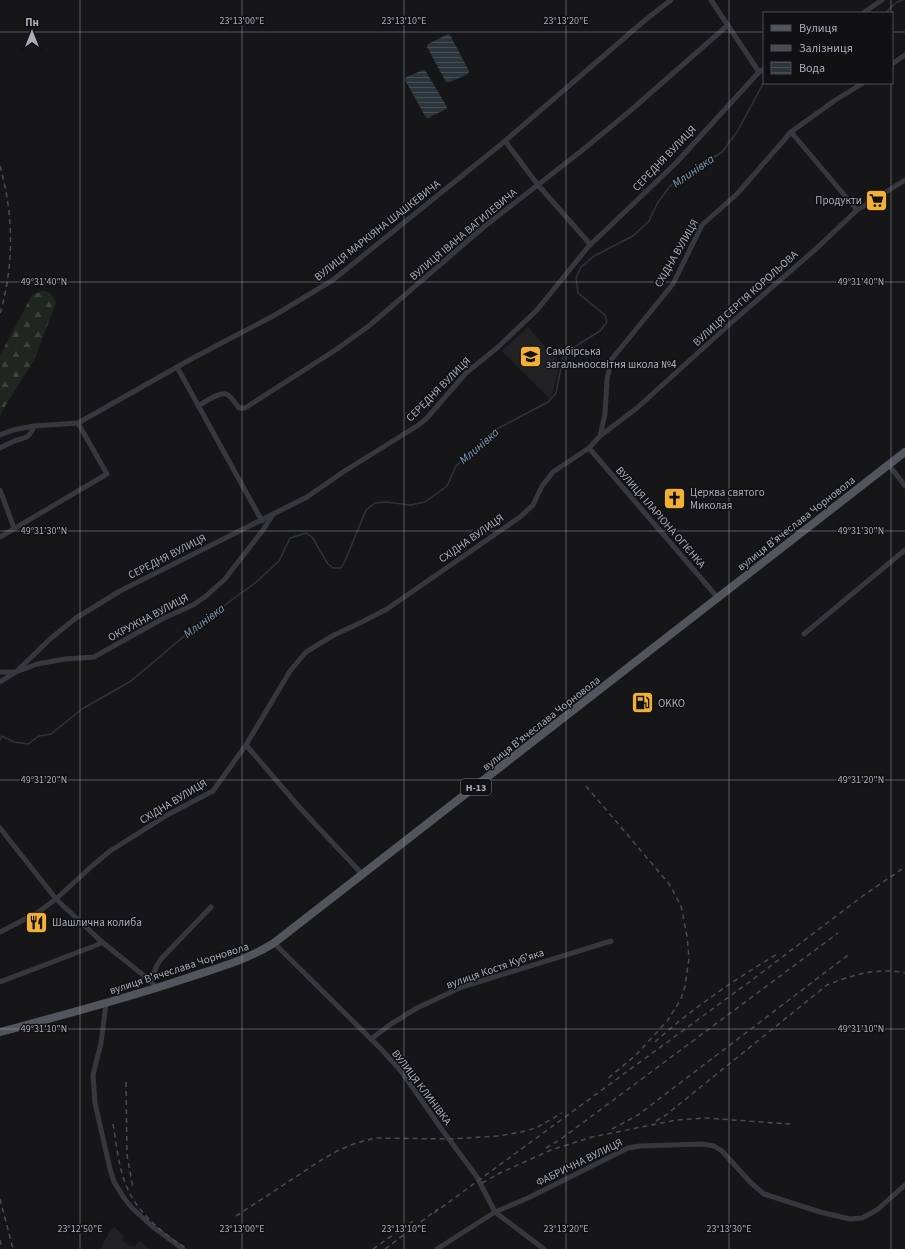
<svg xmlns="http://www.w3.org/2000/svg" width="905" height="1249" viewBox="0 0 905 1249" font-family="'Source Sans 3',sans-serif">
<defs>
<pattern id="forest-firs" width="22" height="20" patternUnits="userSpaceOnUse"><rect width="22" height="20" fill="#1e261f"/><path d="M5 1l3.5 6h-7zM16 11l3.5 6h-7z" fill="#3c433d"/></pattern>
<pattern id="water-rules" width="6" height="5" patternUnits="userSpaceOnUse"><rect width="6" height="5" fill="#2c353c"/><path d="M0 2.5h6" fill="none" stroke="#485056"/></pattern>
</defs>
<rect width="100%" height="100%" fill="#161618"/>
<g fill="#222225">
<path d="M528,327L560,363L552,395L549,398L502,351Z"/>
<path d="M114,1227L124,1236L121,1239L128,1245L135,1246L140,1241L149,1249H100L109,1233Z"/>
</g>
<path fill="url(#forest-firs)" d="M42,291C51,292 53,295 56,303L34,360L1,413L0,418V355L32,295Z"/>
<g fill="url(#water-rules)">
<path d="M448,34L450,35L469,71L468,74L450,82H446L427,47L428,44Z"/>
<path d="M423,70H425L447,107L446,109L428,118L425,116L405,80L406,77Z"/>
</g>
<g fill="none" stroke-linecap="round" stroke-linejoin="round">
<g stroke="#2c353c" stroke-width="1.5">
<path d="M885,13L897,2L903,0"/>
<path d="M0,740L2,736L14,742L28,744L39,736L51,734L82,709L131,681L195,627L255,583L279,561L290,538L306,533L312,537L328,564L333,568H341L345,561L366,510L375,503L387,502L410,505L425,502L447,486L456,466L493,431L548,402L556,393L563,357L579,344L600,331L607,322L605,315L578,293L576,278L581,267L594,256L633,236L649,221L657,204L670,186L722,152L737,132L764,82"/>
</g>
<g stroke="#37383d" stroke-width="5">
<path d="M711,0L759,72"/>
<path d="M863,13L882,0"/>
<path d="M892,64L905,55"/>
<path d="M791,132L857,210"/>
<path d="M505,141L538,185L590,244"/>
<path d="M177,367L262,521"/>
<path d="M198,406C205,402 222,390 228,395C232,398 236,404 239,408H245L337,349L370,325L485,226L580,152L630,111L728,25"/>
<path d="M0,435L13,430L34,426"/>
<path d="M600,436L605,414L607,380L611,360L673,284L702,225L737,194L791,132L834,101L863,83"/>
<path d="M0,448C4,446 8,444 12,442C24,437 29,440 34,426L78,423L193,358L275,315L333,280L505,141L644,21L671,0"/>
<path d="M589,448L718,598"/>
<path d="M889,465L905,486"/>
<path d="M0,490L14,528"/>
<path d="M0,537L107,474L78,423"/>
<path d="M804,634L905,550"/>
<path d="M0,672H16L50,639L76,618L120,591L307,497L343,472L417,426L426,419L466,373L498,347L537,310L588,247L676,163L759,72L764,69"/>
<path d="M0,682L16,672L37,664L65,659L94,657L162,619L193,605L206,596L225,579L263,530L272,516"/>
<path d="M246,745L301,809L363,875"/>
<path d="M0,828L56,899L102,942L152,982L156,988"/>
<path d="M0,932L37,913L56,899L92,866L110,851L169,814L213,791L246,745L290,671L306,652L334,635L362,622L387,609L520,517L533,505L542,486L553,472L589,448L600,436L637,408L732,322L817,248L857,210L905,180"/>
<path d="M274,943L382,1050L401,1071L443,1131L477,1177L495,1212L544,1249"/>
<path d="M0,982L97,945L102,942"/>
<path d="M152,982L156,967L161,959L211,907"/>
<path d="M106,1004L101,1043L93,1075L95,1103L110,1169L114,1182L124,1198L132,1208L153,1227L183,1249"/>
<path d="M371,1039L391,1024L417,1008L462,987L611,941"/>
<path d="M437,1249L495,1212L528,1198L628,1148L640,1146L703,1144L714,1146L722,1151L751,1183L764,1194L820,1212L850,1219L862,1218L877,1210L905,1185"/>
</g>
<path stroke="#53555c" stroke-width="8" d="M0,1032C63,1015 125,999 187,978C217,968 247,960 274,943L905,452"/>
<g stroke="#4a4c52" stroke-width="1.5" stroke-dasharray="5 4" stroke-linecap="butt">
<path d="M0,166C14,216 14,265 0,314"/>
<path d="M586,786L670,885L681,906L687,936L689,958L685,986L681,999L668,1020L636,1055L606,1080"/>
<path d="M655,1042C691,1009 737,978 779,953"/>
<path d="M126,1082L127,1155L133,1188"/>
<path d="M656,1121L666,1115L827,985C852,975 878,967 905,973"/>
<path d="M113,1124C117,1147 119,1173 130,1194C143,1217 165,1236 188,1249"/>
<path d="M612,1129L638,1115L848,955"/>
<path d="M546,1148L561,1139L838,933"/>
<path d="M482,1183L500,1173L551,1150L592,1137L676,1120L705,1118L790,1124"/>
<path d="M0,1199L13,1249"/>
<path d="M434,1213L752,980L864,895L905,867"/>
<path d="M236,1216L323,1159L337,1151L356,1143L376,1138L449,1139L499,1136L521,1132L536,1128L562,1113"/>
<path d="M0,1240L2,1249"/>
<path d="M373,1249L413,1221"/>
<path d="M385,1249L438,1209"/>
</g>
</g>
<path fill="none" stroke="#a8adb8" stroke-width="1" stroke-opacity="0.45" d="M80,0V1249M242,0V1249M404,0V1249M566,0V1249M729,0V1249M891,0V13M0,32H764M892,32H905M891,83V1249M0,282H905M0,531H905M0,780H905M0,1029H905"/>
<defs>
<symbol id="supermarket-square" viewBox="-11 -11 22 22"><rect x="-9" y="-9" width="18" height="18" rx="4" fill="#f2b134" stroke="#111113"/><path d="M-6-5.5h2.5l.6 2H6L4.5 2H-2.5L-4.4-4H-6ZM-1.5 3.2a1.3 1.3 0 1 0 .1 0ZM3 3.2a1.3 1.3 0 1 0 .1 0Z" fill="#111"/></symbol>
<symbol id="school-square" viewBox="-11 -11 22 22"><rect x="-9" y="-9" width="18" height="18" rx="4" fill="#f2b134" stroke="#111113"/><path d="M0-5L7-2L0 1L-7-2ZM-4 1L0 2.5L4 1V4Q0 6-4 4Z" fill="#111"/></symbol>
<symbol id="church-square" viewBox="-11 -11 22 22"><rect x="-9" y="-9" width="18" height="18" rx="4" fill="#f2b134" stroke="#111113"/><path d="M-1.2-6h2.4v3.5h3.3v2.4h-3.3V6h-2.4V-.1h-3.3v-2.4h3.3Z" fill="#111"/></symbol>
<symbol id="fuel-square" viewBox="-11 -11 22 22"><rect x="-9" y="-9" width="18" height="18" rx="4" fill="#f2b134" stroke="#111113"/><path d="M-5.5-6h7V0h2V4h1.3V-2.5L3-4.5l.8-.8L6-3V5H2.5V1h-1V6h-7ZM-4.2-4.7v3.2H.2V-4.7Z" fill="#111"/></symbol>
<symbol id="restaurant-square" viewBox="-11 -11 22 22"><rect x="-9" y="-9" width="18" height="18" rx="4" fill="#f2b134" stroke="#111113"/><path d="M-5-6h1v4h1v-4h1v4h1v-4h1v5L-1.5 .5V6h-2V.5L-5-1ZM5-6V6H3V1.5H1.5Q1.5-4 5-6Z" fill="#111"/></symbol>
</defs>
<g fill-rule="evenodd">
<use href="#supermarket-square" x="864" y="188" width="25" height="25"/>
<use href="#school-square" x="518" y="344" width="25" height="25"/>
<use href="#church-square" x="662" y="486" width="25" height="25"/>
<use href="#fuel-square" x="630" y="690" width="25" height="25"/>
<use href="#restaurant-square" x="24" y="910" width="25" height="25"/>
</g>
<g text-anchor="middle" stroke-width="3" stroke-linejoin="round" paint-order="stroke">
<rect fill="#111113" stroke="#7b7e86" stroke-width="1" x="461" y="779" width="30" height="16" rx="3"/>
<g font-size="10" font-weight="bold" fill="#a8adb8">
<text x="476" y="791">Н-13</text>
</g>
<g font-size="11" fill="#a8adb8" stroke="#111113">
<text transform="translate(664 158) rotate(-46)" y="4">СЕРЕДНЯ ВУЛИЦЯ</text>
<text transform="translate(377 230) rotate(-38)" y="4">ВУЛИЦЯ МАРКІЯНА ШАШКЕВИЧА</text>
<text transform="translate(463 234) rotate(-40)" y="4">ВУЛИЦЯ ІВАНА ВАГИЛЕВИЧА</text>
<text transform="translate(676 253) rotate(-60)" y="4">СХІДНА ВУЛИЦЯ</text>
<text transform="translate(745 298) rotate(-42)" y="4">ВУЛИЦЯ СЕРГІЯ КОРОЛЬОВА</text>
<text transform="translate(438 389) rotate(-45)" y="4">СЕРЕДНЯ ВУЛИЦЯ</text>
<text transform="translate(661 517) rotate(49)" y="4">ВУЛИЦЯ ІЛАРІОНА ОГІЄНКА</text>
<text transform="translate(796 523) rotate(-38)" y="4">вулиця Вʼячеслава Чорновола</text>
<text transform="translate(471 538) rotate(-35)" y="4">СХІДНА ВУЛИЦЯ</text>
<text transform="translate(167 556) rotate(-27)" y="4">СЕРЕДНЯ ВУЛИЦЯ</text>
<text transform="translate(148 617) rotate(-28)" y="4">ОКРУЖНА ВУЛИЦЯ</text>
<text transform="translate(541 723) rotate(-38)" y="4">вулиця Вʼячеслава Чорновола</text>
<text transform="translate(173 801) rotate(-31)" y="4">СХІДНА ВУЛИЦЯ</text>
<text transform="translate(179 968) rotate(-18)" y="4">вулиця Вʼячеслава Чорновола</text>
<text transform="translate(495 968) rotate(-19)" y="4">вулиця Костя Кубʼяка</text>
<text transform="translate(422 1087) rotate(53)" y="4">ВУЛИЦЯ КЛИНІВКА</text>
<text transform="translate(579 1162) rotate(-26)" y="4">ФАБРИЧНА ВУЛИЦЯ</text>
</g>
<g font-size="11" fill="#a8adb8" stroke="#111113" text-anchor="start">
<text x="862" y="204" text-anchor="end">Продукти</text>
<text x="546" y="355">Самбірська<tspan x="546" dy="13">загальноосвітня школа №4</tspan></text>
<text x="690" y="496">Церква святого<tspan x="690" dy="13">Миколая</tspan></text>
<text x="658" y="707">OKKO</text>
<text x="52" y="926">Шашлична колиба</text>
</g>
<g font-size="12" font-style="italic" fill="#7f9bb3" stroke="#111113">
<text transform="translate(693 171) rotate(-35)" y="4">Млинівка</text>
<text transform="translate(479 446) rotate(-41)" y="4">Млинівка</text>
<text transform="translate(204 621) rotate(-37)" y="4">Млинівка</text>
</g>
</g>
<g font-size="10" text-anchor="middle" fill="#a8adb8" stroke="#111113" stroke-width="3" stroke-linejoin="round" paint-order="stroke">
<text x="242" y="24">23°13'00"E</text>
<text x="404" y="24">23°13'10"E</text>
<text x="566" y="24">23°13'20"E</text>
<text x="44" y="285">49°31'40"N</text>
<text x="861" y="285">49°31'40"N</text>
<text x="44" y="534">49°31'30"N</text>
<text x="861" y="534">49°31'30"N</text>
<text x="44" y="783">49°31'20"N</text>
<text x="861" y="783">49°31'20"N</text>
<text x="44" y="1032">49°31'10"N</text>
<text x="861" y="1032">49°31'10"N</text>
<text x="80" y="1232">23°12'50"E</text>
<text x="242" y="1232">23°13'00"E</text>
<text x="404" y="1232">23°13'10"E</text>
<text x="566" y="1232">23°13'20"E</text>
<text x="729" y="1232">23°13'30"E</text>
</g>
<rect x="763" y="12" width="130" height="72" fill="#111113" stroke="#4d4f55"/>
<rect x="771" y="25" width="20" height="6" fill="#53555c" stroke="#4d4f55"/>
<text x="799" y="32" font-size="12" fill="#a8adb8">Вулиця</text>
<rect x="771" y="45" width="20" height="6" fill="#4a4c52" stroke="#4d4f55"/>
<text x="799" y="52" font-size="12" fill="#a8adb8">Залізниця</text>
<rect x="771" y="62" width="20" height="12" fill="url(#water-rules)" stroke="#4d4f55"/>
<text x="799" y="72" font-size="12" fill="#a8adb8">Вода</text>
<g transform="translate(32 32)" stroke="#111113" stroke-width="3" paint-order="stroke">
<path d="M0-3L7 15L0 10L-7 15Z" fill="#a8adb8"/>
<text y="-6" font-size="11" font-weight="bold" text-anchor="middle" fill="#a8adb8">Пн</text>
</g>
</svg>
